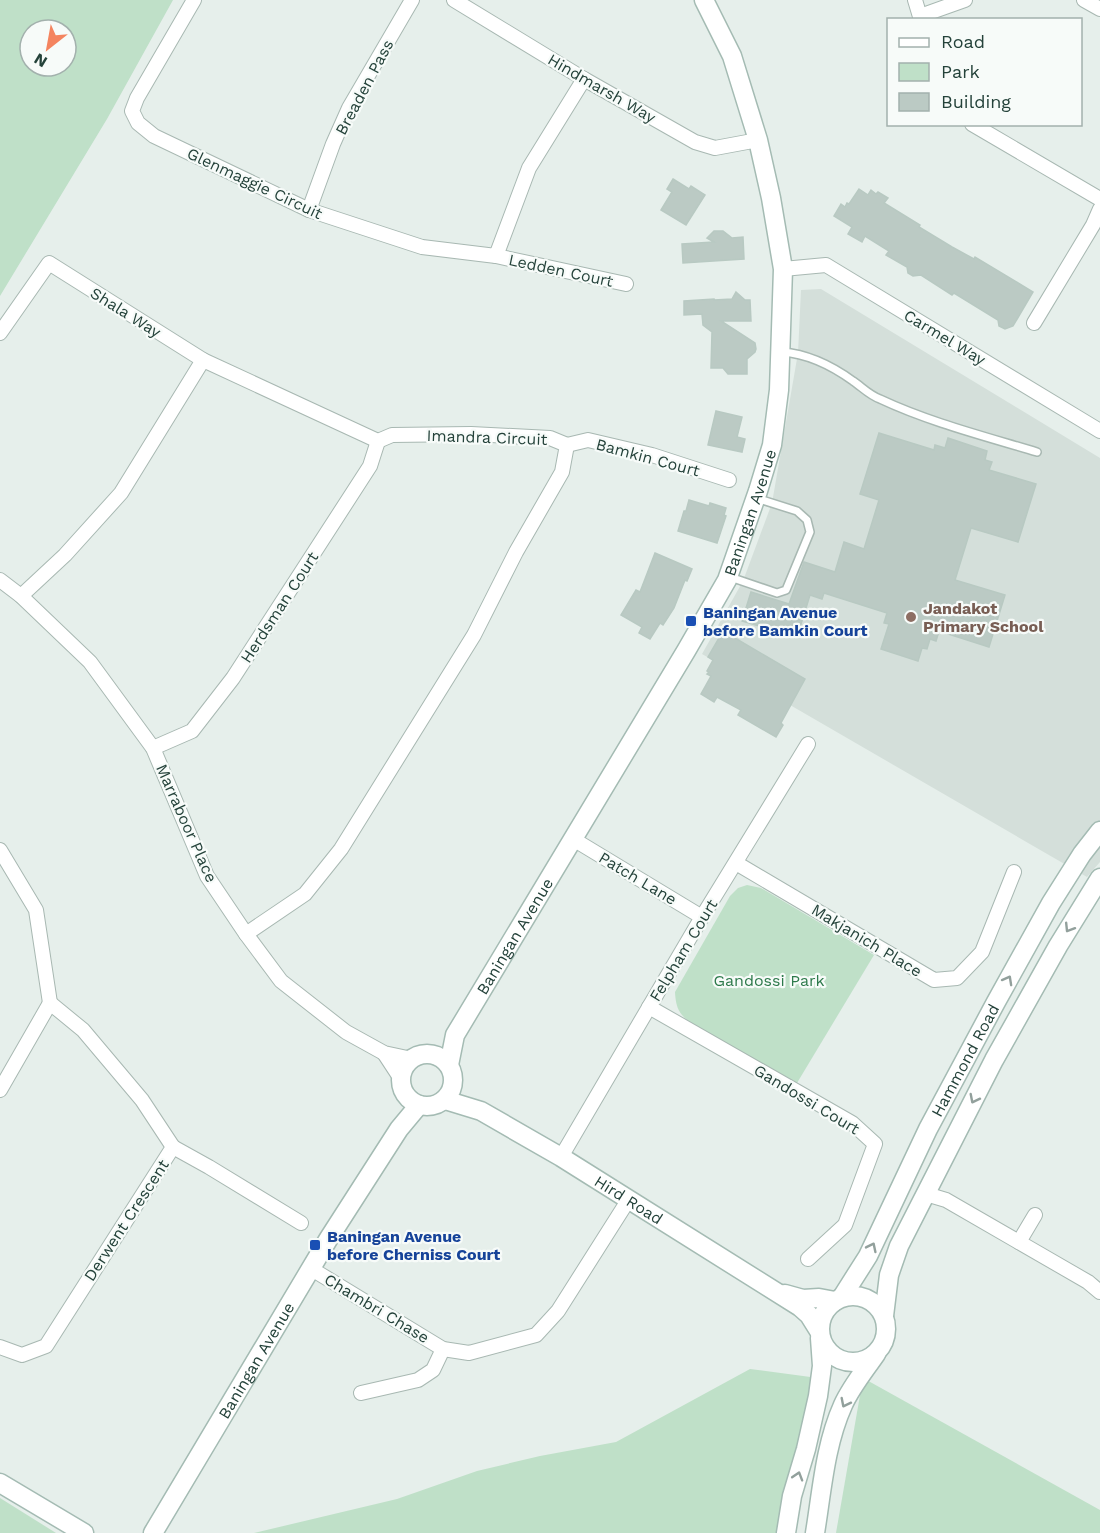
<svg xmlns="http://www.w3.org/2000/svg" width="1100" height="1533" viewBox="0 0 1100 1533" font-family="'Work Sans',sans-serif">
<rect width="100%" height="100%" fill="#e6efeb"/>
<path fill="#d4dfda" d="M821,289L1100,458V862L1087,877L702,654L743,581L772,503L798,353L801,290Z"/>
<g fill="#bfe0c8" fill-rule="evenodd">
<path d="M0,0H173L107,119L0,296ZM30,30H66V66H30Z"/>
<path d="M747,885L761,888L874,955L797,1083L692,1024C679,1014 676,1009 675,992L730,896L738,888Z"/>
<path d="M750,1369L818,1378L792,1533H254L397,1499L477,1471L540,1456L616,1442Z"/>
<path d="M863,1378L1100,1510V1533H836Z"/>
<path d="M0,1498L56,1533H0Z"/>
</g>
<g fill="#bbcac4" stroke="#b8c9c2" stroke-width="1.5">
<path d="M673,179L689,189L691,186L705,195L686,225L661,210L672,192L667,189Z"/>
<path d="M859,189L868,195L871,190L876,194L878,192L888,198L884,203L920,225L919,227L952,247L974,259L975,257L1033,292L1013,326L1005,329L999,326L998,320L954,293L952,295L921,275L913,276L908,273L907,267L886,255L889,251L865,236L862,242L848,234L852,227L834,216L841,204L845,207L847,203L849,204Z"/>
<path d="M714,231H723L732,238L743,237L744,259L683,263L682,244L714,242L707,238Z"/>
<path d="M736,292L745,300H750L751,321H721L755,343L756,349L755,352L747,359V374H728L723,368H711L712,332L703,325L702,314L684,315V301L714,299V300L732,299Z"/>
<path d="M716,411L742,417L737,437L745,439L742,452L708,445Z"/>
<path d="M879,433L934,450L935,445L945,448L948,438L987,451L985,460L992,462L989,470L1036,484L1018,542L971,528L955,580L1005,595L989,647L939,631L936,641L930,639L927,649L922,648L918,661L881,649L889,624L884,623L887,613L824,593L822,599L810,595L797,637L742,621L751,592L789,604L804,562L835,572L844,542L864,549L879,500L860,494Z"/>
<path d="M689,500L709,506L710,503L726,508L724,515L726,516L717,543L678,531L684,511H686Z"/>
<path d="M655,553L692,569L687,581L685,580L674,608L663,625L660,623L650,639L639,633L642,627L621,615L636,590L640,592Z"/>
<path d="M723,631L805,679L781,723L783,725L776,737L738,715L741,710L717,697L714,702L701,694L711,676L707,674L709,672L707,671L713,660L708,657Z"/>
</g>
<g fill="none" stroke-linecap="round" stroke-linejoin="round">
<defs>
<g id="lane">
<path d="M782,352C809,354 831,365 853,381C862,387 869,395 880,399C929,422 984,436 1037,452"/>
<path d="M730,577L777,593L786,590L810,532L807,520L797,511L756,498"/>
</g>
<g id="street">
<path d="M194,0L137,98L132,111L138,123L154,136L309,210L422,247L496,256L529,168L584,79"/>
<path d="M454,0L584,79L695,142L715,148L758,140"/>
<path d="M915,0L921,20"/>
<path d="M1084,0L1100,9"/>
<path d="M920,16L965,0"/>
<path d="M972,124L1100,199"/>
<path d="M309,210L333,144L349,108L412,0"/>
<path d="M496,256L626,284"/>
<path d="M783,269L826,265L1100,431"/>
<path d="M1034,323L1093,225L1100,209"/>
<path d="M0,333L49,263L203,360"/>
<path d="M567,445L588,440L652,455L729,480"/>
<path d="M0,580L21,596L90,662L153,748L207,876L246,934L281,981L346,1032L384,1053L412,1059"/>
<path d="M21,596L65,555L121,493L203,360L378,441L392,435L471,434L550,438L567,445L562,472L516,552L474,635L341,849L305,894L246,934"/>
<path d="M153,748L192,731L233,678L370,466L378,441"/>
<path d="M573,839L702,917"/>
<path d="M0,850L36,910L50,1003"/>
<path d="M736,863L934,980L957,978L982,952L1014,872"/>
<path d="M649,1007L852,1123L875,1144L845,1225L808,1259"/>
<path d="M384,1053L401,1079"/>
<path d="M0,1090L50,1003L83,1030L142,1100L173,1147L46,1346L22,1355L0,1347"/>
<path d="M173,1147L209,1167L301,1223"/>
<path d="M561,1157L702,917L808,744"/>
<path d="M926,1194L946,1200L1088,1282L1100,1292"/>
<path d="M1019,1242L1035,1215"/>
<path d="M310,1268L443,1349L469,1353L536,1335L558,1311L629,1199"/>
<path d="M361,1393L418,1380L433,1370L443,1349"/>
</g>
<g id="secondary">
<circle cx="427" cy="1080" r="26"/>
<path id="s1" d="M449,1065L455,1035L686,651L727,580L758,491L772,445L779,390L783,269L771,198L758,140L732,56L704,0"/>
<path id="s2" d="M445,1100L481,1111L561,1157L800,1307L809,1315L819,1331"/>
<path d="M785,1294L803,1299L819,1298L835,1301"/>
<circle cx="853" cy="1329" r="33"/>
<path id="s3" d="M842,1297L868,1256L928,1129L996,1002L1051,903L1082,854L1100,831"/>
<path d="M884,1316L889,1275L899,1246L994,1060L1058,946L1100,878"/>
<path d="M0,1483L84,1533"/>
<path id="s4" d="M153,1533L329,1238L399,1129L419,1105"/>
<path d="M786,1533L792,1496L806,1449L818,1396L822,1366L820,1338"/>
<path d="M815,1533C822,1490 825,1445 843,1405C851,1387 865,1370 876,1354"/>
</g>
</defs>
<use href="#lane" stroke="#a8b8b2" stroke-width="10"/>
<use href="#street" stroke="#a8b8b2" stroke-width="16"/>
<use href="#secondary" stroke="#a4bbb3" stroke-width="21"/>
<use href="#lane" stroke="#fff" stroke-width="7"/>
<use href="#street" stroke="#fff" stroke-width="14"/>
<use href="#secondary" stroke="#fff" stroke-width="18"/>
</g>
<defs><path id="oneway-chevron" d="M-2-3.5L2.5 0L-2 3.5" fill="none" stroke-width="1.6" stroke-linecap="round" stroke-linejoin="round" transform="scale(1.5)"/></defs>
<g stroke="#92a09c">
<use href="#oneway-chevron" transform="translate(1069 928) rotate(122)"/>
<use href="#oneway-chevron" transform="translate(1008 980) rotate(-61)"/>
<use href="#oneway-chevron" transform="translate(974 1099) rotate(117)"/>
<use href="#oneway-chevron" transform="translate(872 1247) rotate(-64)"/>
<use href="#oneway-chevron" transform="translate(845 1403) rotate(117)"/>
<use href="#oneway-chevron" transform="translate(798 1476) rotate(-73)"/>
</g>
<circle fill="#8d6e63" stroke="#f7fbf9" stroke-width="2" cx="911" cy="617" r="6"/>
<g fill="#1a4fb4" stroke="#f7fbf9" stroke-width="2">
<rect x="685" y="615" width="12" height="12" rx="3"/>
<rect x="309" y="1239" width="12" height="12" rx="3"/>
</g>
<g text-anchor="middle" stroke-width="4.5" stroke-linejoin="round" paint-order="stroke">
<g font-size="16" fill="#24423a" stroke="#f7fbf9">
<text transform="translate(364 87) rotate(-62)" y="6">Breaden Pass</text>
<text transform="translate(602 88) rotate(30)" y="6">Hindmarsh Way</text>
<text transform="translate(255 183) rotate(25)" y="6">Glenmaggie Circuit</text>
<text transform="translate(561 270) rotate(12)" y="6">Ledden Court</text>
<text transform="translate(126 312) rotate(32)" y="6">Shala Way</text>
<text transform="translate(945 337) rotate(31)" y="6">Carmel Way</text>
<text transform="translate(487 437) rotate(2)" y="6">Imandra Circuit</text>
<text transform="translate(648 457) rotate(15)" y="6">Bamkin Court</text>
<text dy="6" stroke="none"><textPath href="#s1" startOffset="632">Baningan Avenue</textPath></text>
<text transform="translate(279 607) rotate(-57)" y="6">Herdsman Court</text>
<text transform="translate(187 823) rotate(66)" y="6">Marraboor Place</text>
<text transform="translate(638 878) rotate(31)" y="6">Patch Lane</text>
<text dy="6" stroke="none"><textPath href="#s1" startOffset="146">Baningan Avenue</textPath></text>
<text transform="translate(867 940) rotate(31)" y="6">Makjanich Place</text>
<text transform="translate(683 950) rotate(-59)" y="6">Felpham Court</text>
<text dy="6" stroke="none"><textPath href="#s3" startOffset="267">Hammond Road</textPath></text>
<text transform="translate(807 1099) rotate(31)" y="6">Gandossi Court</text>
<text dy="6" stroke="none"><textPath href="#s2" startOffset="210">Hird Road</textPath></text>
<text transform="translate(126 1220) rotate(-57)" y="6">Derwent Crescent</text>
<text transform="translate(377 1308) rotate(31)" y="6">Chambri Chase</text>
<text dy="6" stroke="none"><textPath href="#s4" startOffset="201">Baningan Avenue</textPath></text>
</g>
<g font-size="16" font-weight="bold" fill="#785e54" stroke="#f7fbf9" text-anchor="start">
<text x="923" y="614">Jandakot<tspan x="923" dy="18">Primary School</tspan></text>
</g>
<g font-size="16" font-weight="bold" fill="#164399" stroke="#f7fbf9" text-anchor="start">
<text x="703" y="618">Baningan Avenue<tspan x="703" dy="18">before Bamkin Court</tspan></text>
<text x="327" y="1242">Baningan Avenue<tspan x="327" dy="18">before Cherniss Court</tspan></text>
</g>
<g font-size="16" fill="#2d7a4b" stroke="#f7fbf9">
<text x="769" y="986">Gandossi Park</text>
</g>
</g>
<rect x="887" y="18" width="195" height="108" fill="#f7fbf9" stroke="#a3b1ad" stroke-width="1.5"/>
<rect x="899" y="38" width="30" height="9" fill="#ffffff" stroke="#a3b1ad" stroke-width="1.5"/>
<text x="941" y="48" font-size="18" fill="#24423a">Road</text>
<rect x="899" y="63" width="30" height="18" fill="#bfe0c8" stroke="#a3b1ad" stroke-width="1.5"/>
<text x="941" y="78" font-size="18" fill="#24423a">Park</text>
<rect x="899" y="93" width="30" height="18" fill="#bbcac4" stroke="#a3b1ad" stroke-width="1.5"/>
<text x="941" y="108" font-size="18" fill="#24423a">Building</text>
<g transform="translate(48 48) rotate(211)"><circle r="28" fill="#f7fbf9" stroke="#a3b1ad" stroke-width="1.5"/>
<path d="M0-4.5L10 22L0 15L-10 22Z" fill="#f4845f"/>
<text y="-9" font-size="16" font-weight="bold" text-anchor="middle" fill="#24423a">N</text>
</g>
</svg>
